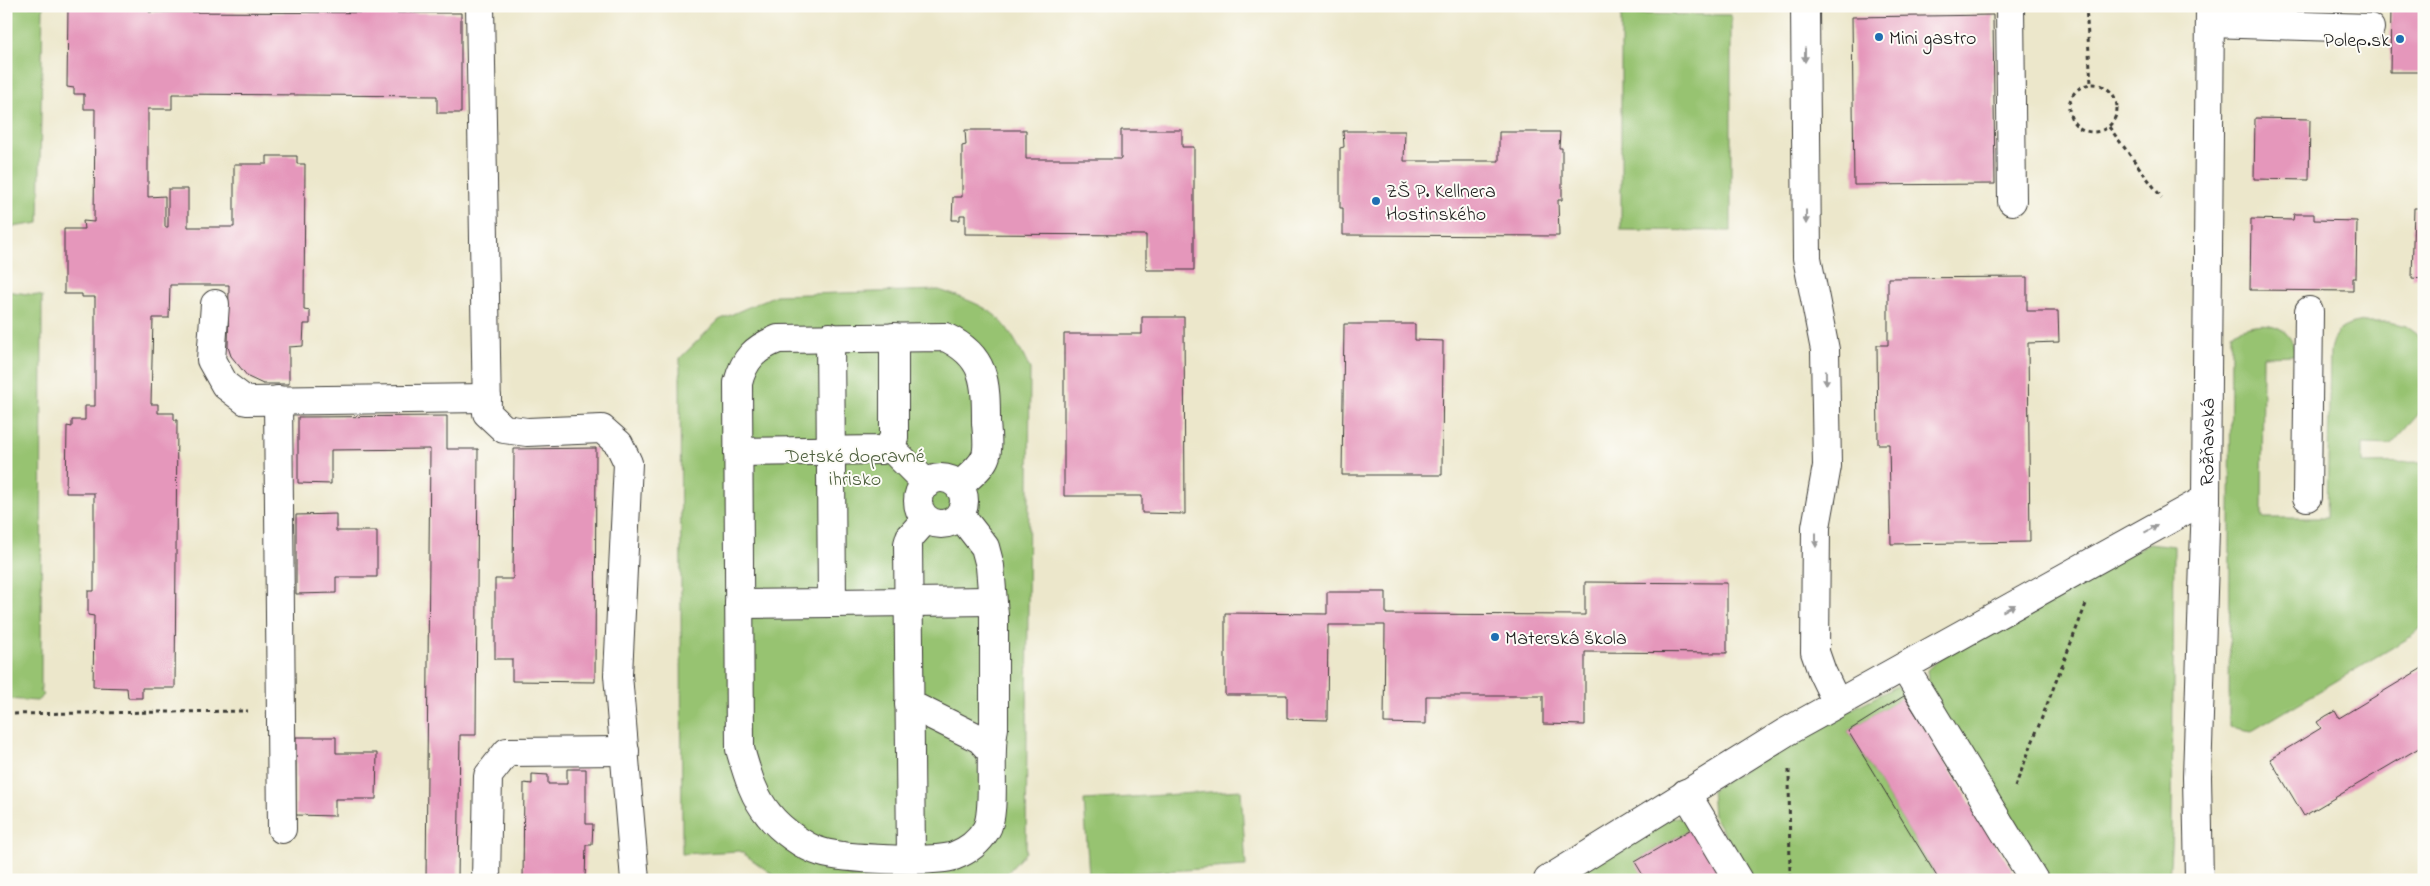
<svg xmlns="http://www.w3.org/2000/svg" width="2430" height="886" viewBox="0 0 2430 886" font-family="'Indie Flower',sans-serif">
<rect width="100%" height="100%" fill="#fdfcf7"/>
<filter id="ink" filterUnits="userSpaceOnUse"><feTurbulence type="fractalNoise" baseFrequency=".02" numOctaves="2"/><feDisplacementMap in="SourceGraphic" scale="10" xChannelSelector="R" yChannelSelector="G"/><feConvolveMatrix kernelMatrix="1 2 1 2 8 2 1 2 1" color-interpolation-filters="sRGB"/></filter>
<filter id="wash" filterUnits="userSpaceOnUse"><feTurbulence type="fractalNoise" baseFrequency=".0096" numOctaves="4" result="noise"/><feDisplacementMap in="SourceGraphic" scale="20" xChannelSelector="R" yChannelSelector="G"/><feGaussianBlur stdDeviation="1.12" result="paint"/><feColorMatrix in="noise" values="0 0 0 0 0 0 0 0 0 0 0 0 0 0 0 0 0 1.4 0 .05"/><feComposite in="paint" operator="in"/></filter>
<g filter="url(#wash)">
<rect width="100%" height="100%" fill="#ece7cb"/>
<g fill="#97c371" stroke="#5a7046">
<path d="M6,6H43L39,223L6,228Z"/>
<path d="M1621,14L1731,15V231L1621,230Z"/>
<path d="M939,290C997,309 1003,315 1030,369L1026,852L1001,880H780L740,851L682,854L680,358L719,320L776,295Z"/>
<path d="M6,291L42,296L41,691L44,695L37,701L6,699Z"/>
<path d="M2364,322H2390L2406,326L2417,334L2424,344V408L2391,445L2363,444V463L2424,462V625L2412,636L2252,731L2229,727L2231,333C2258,319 2290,319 2296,355L2263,356L2262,518H2327L2330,350C2335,328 2343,326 2364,322Z"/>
<path d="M2149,543L2174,546L2172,831L2169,880H2045L1929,691L1927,670L1939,659Z"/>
<path d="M1897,686L1911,698L1931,730L1927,732L1904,696L1848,731L1939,880H1751L1713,815L1711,790L1797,737Z"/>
<path d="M1241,790L1246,866L1089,876L1084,800Z"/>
<path d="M1667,817L1679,818L1693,825L1692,828L1636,862L1646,880H1564Z"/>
</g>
<g id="blocks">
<g fill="#e597bb">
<path d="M68,6H149V12L461,13V113H437V96L172,94V109H148V197L165,196V227H168V189H188V227H234V164H267V156H297V164H305L304,310L310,311V324H304L303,346L289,347V384H263L248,377L231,356L228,347L229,285H170L169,318H153L151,404H158V413H174V420H177L175,688H142V698H128L127,688L93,687L94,616L88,615V591H94V493H66L67,426L72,427V420H85V406H95V297H82V294H64V229H84L83,221L94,222L95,109H84V94H74V88L67,87Z"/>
<path d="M2391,6H2424V72H2390Z"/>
<path d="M1993,15L1995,184L1854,185L1852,17Z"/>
<path d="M2255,118L2310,119L2309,180L2254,179Z"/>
<path d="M965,130H1026V159H1121V130H1182V147H1194V270H1146V235L965,234V215H960V220H952L953,197H962V146L966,145Z"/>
<path d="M1343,131H1405L1404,161H1499V132H1560L1559,148H1562V200H1558L1559,236L1343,235V208H1340V148L1344,147Z"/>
<path d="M2414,208H2424V279L2412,278Z"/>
<path d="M2294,214H2314V220L2357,221L2356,278H2353V291L2250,290L2251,219L2293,220Z"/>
<path d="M2027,277V311H2058L2059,342L2028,343L2030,542L1891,544L1889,444H1878L1877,345H1888V278Z"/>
<path d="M1142,317H1184L1185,514L1142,513V496H1064V334H1142Z"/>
<path d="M1344,324H1415V340L1443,341L1442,475H1342Z"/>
<path d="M447,416V449H478L476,735H460L458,880H426L430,449L331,450V484L298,483V417Z"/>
<path d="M596,448L595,682L512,681V659H495V579H513L514,449Z"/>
<path d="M336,514V531H377V577H336V593L296,594V515Z"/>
<path d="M1585,582L1727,583V653L1585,652V725L1543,724V696H1426V724L1384,723L1385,625H1328L1327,720L1287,719V695H1225V613L1327,614V592H1386V614L1585,615Z"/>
<path d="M2424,667V745L2304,816L2270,759L2321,728L2317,722L2326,716L2335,711L2339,718Z"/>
<path d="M1904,696L1927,732L1933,729L1940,740L1934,744L1982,822L1988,818L1995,830L1989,833L2018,880H1939L1848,731Z"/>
<path d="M296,737H336V753H377L376,799H335V816L296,815Z"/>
<path d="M567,769H586V824H593L592,845H586L585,880H523L524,783L532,784V774L548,775V784H567Z"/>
<path d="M1693,828L1724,880H1646L1635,862Z"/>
</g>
</g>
</g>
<g filter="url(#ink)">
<use href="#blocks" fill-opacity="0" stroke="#3b3a36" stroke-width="1"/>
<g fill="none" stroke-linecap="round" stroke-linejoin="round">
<defs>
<g id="minor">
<path d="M480,6L487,413L504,429L527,432L602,429L619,444L628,463L618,675L635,880"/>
<path d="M1805,6L1807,258L1825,350L1827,466L1816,527L1815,652L1822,672L1837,703"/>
<path d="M2010,6L2012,201"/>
<path d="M2210,23L2370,28"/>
<path d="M215,304L211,360L225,385L246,401L487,398"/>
<path d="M278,400L282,829"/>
<path d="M889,446L927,484"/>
<path d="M738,452L881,450L889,446L894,438V337"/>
<circle cx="941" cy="501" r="23"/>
<path d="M959,486C967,478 980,469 985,458C989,449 987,434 986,423C986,382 986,356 945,337L778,339C755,348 744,359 738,383L740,749C747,773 753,796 769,815C780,829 804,847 821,852C844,859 933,863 954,856C967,851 979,842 986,830C997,812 988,754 994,728V615L990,566L985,547L960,515"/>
<path d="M2307,497L2309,311"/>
<path d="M832,603L991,601"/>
<path d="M739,604L832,603L830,337"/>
<path d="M1904,667L2034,880"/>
<path d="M909,704L980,739L991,751"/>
<path d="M1686,793L1738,880"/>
<path d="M911,858L908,544L910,537L926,519"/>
<path d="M486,880L488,776L507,752L625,751"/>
<path d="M1548,880L1786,732L2206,499"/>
<path id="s1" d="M2199,880L2197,777L2206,499L2210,6"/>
</g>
</defs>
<use href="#minor" stroke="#3b3a36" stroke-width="30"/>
<g stroke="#3b3a36" stroke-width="3" stroke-dasharray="4 4" stroke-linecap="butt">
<path d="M2086,6L2091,83"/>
<circle cx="2093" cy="108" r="24"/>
<path d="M2109,127L2162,198"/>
<path d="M6,714L248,711"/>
<path d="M1789,770L1790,880"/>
<path d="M2015,787L2086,604"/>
</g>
<use href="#minor" stroke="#fff" stroke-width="28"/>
</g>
<defs><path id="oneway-solid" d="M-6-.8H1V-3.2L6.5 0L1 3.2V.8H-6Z" transform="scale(1.25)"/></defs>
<g fill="#999">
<use href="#oneway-solid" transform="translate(1805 55) rotate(90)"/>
<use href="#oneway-solid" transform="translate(1806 217) rotate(90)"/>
<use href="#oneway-solid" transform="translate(1826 378) rotate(89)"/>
<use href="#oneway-solid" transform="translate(2151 529) rotate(-29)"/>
<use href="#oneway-solid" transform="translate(1816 540) rotate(90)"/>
<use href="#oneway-solid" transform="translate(2009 608) rotate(-29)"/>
</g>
</g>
<g fill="#1f6fb2" stroke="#fdfcf7" stroke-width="2">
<circle cx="1879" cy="37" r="5"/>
<circle cx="2400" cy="39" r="5"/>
<circle cx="1376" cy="201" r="5"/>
<circle cx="1495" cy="637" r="5"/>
</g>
<g text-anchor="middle" stroke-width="4" stroke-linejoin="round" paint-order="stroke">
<g font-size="20" fill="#1c1c1c" stroke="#fdfcf7" text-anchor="start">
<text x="1889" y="44">Mini gastro</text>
<text x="2390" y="46" text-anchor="end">Polep.sk</text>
<text x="1386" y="197">ZŠ P. Kellnera<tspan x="1386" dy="23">Hostinského</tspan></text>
<text x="1505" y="644">Materská škola</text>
</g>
<g font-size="20" fill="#1c1c1c" stroke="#fdfcf7">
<text dy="7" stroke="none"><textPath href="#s1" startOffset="438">Rožňavská</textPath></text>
</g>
<g font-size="20" fill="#4d5f3e" stroke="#fdfcf7">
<text x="855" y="462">Detské dopravné<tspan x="855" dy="23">ihrisko</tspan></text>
</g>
</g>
<rect width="2430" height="886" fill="none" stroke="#fdfcf7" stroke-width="25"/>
</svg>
